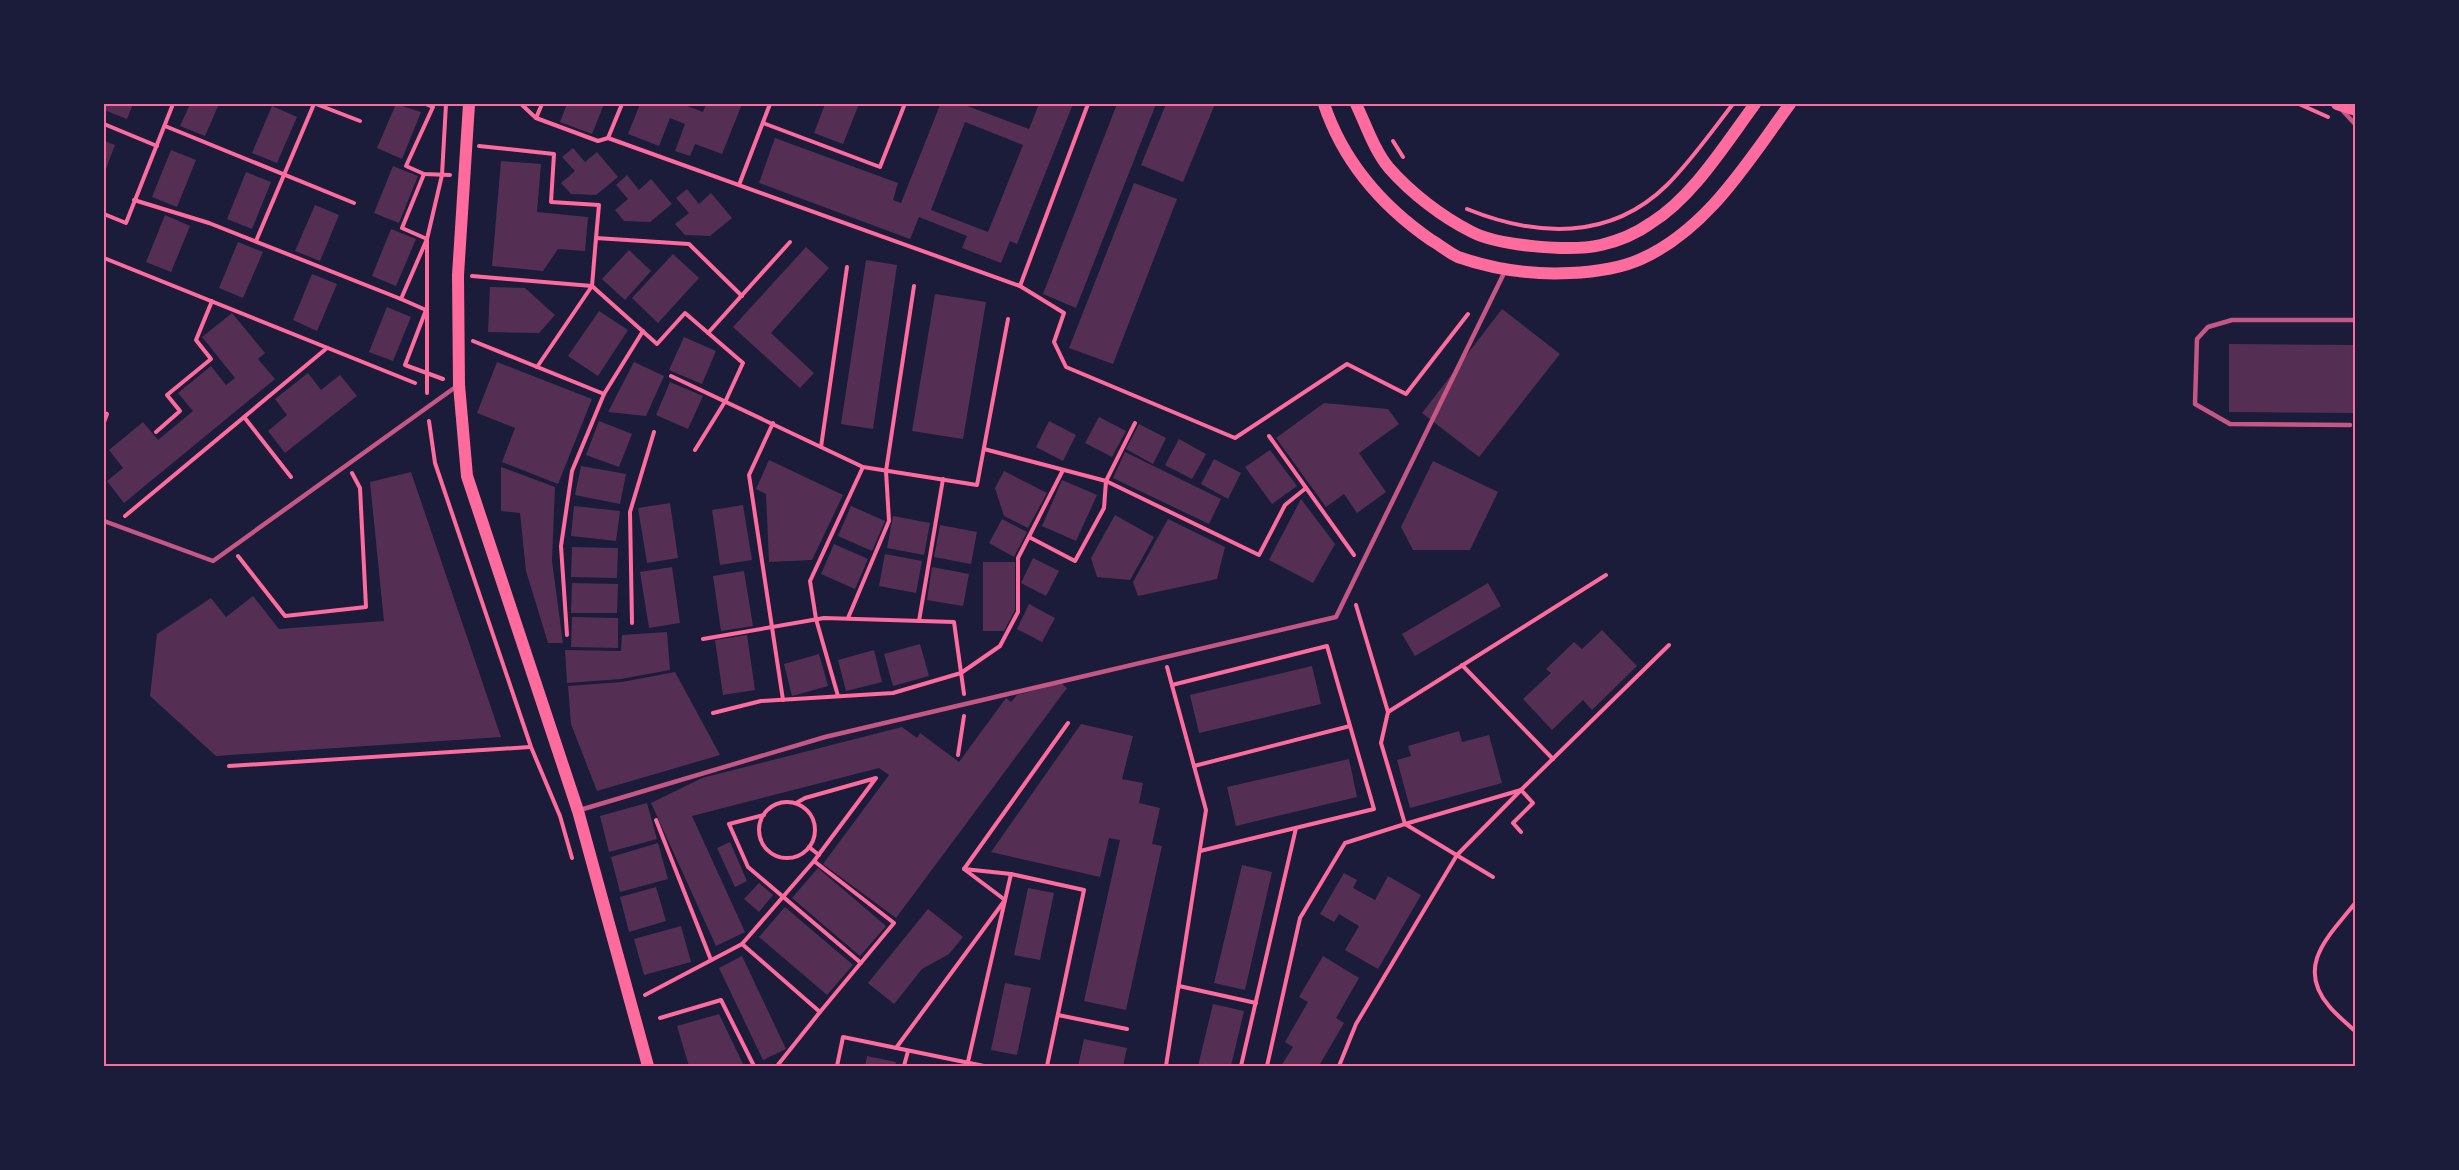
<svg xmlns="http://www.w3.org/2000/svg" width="2459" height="1170" viewBox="0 0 2459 1170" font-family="Figtree,sans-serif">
<rect width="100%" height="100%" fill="#1b1b3a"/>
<g fill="#542f53" fill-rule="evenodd">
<path d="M104,104H133L127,119L104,110Z"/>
<path d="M190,104H219L205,136L180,126Z"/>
<path d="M396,104L421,112L402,159L377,148Z"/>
<path d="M567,104H604L592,134L560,122Z"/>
<path d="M640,104H682L703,112L706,104H742L722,154L695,144L690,156L675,151L685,124L670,118L659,146L628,134Z"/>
<path d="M825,104H859L843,144L814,133Z"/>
<path d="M936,104H962L1029,129L1039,104H1073L1017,244L1010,241L1001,263L962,248L967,236L919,217L910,239L759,183L775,138L898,183L893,200L901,203L940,105ZM965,122L1023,145L988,232L931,210Z"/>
<path d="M1117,104H1156L1076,308L1043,294Z"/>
<path d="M1166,104H1215L1183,182L1141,165Z"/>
<path d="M272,106L297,117L277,163L252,153Z"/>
<path d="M104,141L115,145L104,174Z"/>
<path d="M573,148L585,162L597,152L618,177L596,195L571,194L561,183L575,171L562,157Z"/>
<path d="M171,150L196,160L177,207L152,197Z"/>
<path d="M501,161L541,164L537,212L588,217L585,251L558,249L543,271L492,266Z"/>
<path d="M393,166L418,176L399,223L374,213Z"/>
<path d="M246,172L271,182L252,229L227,219Z"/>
<path d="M627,175L639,190L651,179L672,204L650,222L624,221L615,210L628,199L616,185Z"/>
<path d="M1134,183L1177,199L1113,364L1069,348Z"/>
<path d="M687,189L699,204L711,193L732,218L710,236L685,235L675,224L689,213L676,198Z"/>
<path d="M315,205L339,215L320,261L295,251Z"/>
<path d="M165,215L190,226L171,272L146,262Z"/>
<path d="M391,229L416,239L396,286L372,276Z"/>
<path d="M238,242L263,252L243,298L219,288Z"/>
<path d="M806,247L829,268L771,333L814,373L800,388L733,327Z"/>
<path d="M629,250L651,271L625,300L602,279Z"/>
<path d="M673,254L699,278L658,323L632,298Z"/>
<path d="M866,260L897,265L873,429L841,424Z"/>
<path d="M312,274L337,284L317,331L293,320Z"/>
<path d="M490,287L525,288L555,315L539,333L488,332Z"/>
<path d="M935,294L986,302L963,439L912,431Z"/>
<path d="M387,307L411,317L393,361L369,352Z"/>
<path d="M1502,309L1560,354L1479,457L1422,413Z"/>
<path d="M599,311L628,330L598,376L568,356Z"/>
<path d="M232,313L265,353L258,359L275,379L124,503L107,481L123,468L109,450L143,422L158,440L193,411L178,393L211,366L226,385L235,378L202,337Z"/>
<path d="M684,337L716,351L702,384L669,370Z"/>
<path d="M2229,344L2356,345V413L2229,412Z"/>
<path d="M497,362L592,399L558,484L502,462L515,428L477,413Z"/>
<path d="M634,362L664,376L646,416L608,412Z"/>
<path d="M308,373L321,390L340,375L357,396L285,453L268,431L287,415L275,399Z"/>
<path d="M670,382L703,396L688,429L656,415Z"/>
<path d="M1324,403L1388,409L1399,424L1359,453L1386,492L1357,513L1344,494L1326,507L1276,438Z"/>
<path d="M1099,417L1126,431L1112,457L1085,443Z"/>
<path d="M599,421L632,434L619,467L586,455Z"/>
<path d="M1049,421L1076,435L1063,461L1036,447Z"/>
<path d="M1139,424L1166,438L1153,464L1126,449Z"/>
<path d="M1179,439L1206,454L1192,479L1165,465Z"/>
<path d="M1270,450L1297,486L1272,504L1245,467Z"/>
<path d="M1125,452L1221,499L1209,524L1113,478Z"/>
<path d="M1214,459L1241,473L1228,499L1201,484Z"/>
<path d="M769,460L843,495L812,560L769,562L766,494L756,489Z"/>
<path d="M1433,461L1498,492L1470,550H1413L1401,527Z"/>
<path d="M581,466L626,474L620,504L575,495Z"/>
<path d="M501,467L555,487L552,561L563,643H548L526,571L520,513L501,511Z"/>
<path d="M1004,471L1047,493L1028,528L1004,516L995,488Z"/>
<path d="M411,472L501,737L216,756L150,696L157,634L211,598L226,617L253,596L279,629L384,621L370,482Z"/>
<path d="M1062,480L1097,495L1076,541L1042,526Z"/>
<path d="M1301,499L1335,544L1313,583L1269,560Z"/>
<path d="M670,503L678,558L647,563L638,508Z"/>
<path d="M743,505L752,560L720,565L712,510Z"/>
<path d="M574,506L620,511L616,541L571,536Z"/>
<path d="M851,506L885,521L872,551L838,536Z"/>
<path d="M1115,515L1154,537L1130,580L1097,577L1091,558Z"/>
<path d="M893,516L930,523L924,555L887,548Z"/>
<path d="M1002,519L1027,532L1014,557L989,543Z"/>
<path d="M1168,519L1225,547L1217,579L1138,596L1133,582Z"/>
<path d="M940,525L977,532L971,564L934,557Z"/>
<path d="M834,544L868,559L855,589L821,574Z"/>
<path d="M572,547L618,548L617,578L571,577Z"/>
<path d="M885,554L922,561L916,593L879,586Z"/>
<path d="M1033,558L1059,571L1046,596L1021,583Z"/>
<path d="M983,562H1015V610L1004,631H983Z"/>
<path d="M672,567L680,623L649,628L640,572Z"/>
<path d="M932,567L969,574L963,606L927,600Z"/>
<path d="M744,571L753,626L721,631L713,576Z"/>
<path d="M572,583L618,584L617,613H571Z"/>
<path d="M1488,583L1501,606L1415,656L1402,634Z"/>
<path d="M1029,604L1055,618L1042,642L1017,629Z"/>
<path d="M572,617L618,618V648L571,647Z"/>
<path d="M1602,630L1637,666L1592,710L1583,700L1552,730L1523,699L1551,673L1546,669L1574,642L1582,649Z"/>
<path d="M667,632L670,670L621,679L567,683L565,650L621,651L622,635Z"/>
<path d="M747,635L755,690L723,695L715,640Z"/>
<path d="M920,644L929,676L893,686L884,654Z"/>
<path d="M874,650L882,682L846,691L838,660Z"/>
<path d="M819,654L828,686L792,696L784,664Z"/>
<path d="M1312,666L1321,704L1199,733L1190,695Z"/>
<path d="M675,672L720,755L597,791L571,724L568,686L622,682Z"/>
<path d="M1061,683L1067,688L896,918L823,864L889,775L879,768L692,816L745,932L716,946L651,803L702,778L902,727L917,738L920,733L959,762L1006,698L1011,702L1017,695Z"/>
<path d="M1081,724L1133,736L1122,779L1143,783L1139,803L1160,808L1152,844L1162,846L1126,1010L1084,1001L1120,840L1109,838L1100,877L991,852Z"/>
<path d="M1459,731L1462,742L1489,735L1502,783L1410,808L1397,760L1411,756L1408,746Z"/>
<path d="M1349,759L1357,797L1236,826L1227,787Z"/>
<path d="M647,803L657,839L609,852L600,816Z"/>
<path d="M730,842L747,881L735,887L717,848Z"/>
<path d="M658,843L668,879L620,892L611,857Z"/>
<path d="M1242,865L1272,872L1245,990L1214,983Z"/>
<path d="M818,868L886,926L860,956L792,898Z"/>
<path d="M1344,873L1357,880L1353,888L1375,900L1388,876L1421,895L1378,969L1345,950L1359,926L1339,914L1334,922L1320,914Z"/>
<path d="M759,883L773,895L759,912L744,899Z"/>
<path d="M656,887L666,921L629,932L620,897Z"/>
<path d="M1028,888L1054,893L1040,960L1014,955Z"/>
<path d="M785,907L853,965L827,995L759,937Z"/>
<path d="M928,909L963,937L949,954L922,969L894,1004L868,983Z"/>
<path d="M681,926L691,962L644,975L634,939Z"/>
<path d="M742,956L786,1049L763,1060L719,968Z"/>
<path d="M1323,956L1359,978L1336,1018L1344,1023L1320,1064L1324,1066H1281L1293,1047L1285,1042L1308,1002L1299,997Z"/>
<path d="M1005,983L1031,988L1017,1055L991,1050Z"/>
<path d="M1213,1004L1244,1011L1231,1066H1198Z"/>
<path d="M719,1014L744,1066H689L677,1026Z"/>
<path d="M1084,1039L1127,1048L1123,1066H1078Z"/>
<path d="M867,1056L896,1062L895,1066H865Z"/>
</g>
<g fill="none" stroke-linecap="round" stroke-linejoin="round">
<g stroke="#ff6b9d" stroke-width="4">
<path d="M316,104L360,121"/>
<path d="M426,104L433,107L406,166L424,174L450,175"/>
<path d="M521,104L536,118L598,141L608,138"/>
<path d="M622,104L608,138L1020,286L1088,104"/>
<path d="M2299,104L2328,117"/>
<path d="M536,118L542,104"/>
<path d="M763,123L880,167L904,106"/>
<path d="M104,124L157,146"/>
<path d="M165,126L354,203"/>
<path d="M1393,141L1403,157"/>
<path d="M479,146L554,154L551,202L599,205L596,238"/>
<path d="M424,174L402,228L427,239L401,299L426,310L405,365L443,379"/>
<path d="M739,185L770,104"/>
<path d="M134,200L209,223L401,299"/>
<path d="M1467,209C1536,237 1610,241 1667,185C1691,161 1712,131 1733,104"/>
<path d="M104,214L126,223L173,104"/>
<path d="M256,241L314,104"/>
<path d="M104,258L415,383"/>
<path d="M472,276L592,286L657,344L685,313L743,363L726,400L695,450"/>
<path d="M1020,286L1064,313L1054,342L1066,367L1235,438L1347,364L1406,394L1468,314"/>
<path d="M708,333L790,242"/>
<path d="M473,341L604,394L643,331"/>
<path d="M537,367L592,286L596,238L689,244L742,296"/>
<path d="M671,376L863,467L977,485L1008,319"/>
<path d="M427,393V239L442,175L446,104"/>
<path d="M104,413L107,414L104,422"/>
<path d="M244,417L291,477"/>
<path d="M429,421L435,463L531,747L560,816L572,858"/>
<path d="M773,423L749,475L783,700"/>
<path d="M156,432L180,411L167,395L211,359L196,340L212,301"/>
<path d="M1269,436L1354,555"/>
<path d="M821,447L847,267"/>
<path d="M984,449L1106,481L1259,555L1285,505L1306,488"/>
<path d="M125,516L327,348"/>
<path d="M1029,537L1075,561L1104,508L1106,481L1135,423"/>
<path d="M238,556L285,616L366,607L360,488L352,473"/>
<path d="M848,618L889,521L886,471L914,286"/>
<path d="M919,621L943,479"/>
<path d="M632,623L630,512L654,432"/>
<path d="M567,635L561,546L572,471L604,394"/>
<path d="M703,639L824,618L954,622L964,694"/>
<path d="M1462,665L1553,759"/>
<path d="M1172,685L1327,646L1374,809L1200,851"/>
<path d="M838,696L816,619L810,581L863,467"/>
<path d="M1388,712L1606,575"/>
<path d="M713,713L761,701L893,693L961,673L1000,646L1018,612V558L1063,470"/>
<path d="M958,755L964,716"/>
<path d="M229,766L530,747"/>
<path d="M1194,766L1350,726"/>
<circle cx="787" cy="830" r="28"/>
<path d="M764,815L729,824L748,867L861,963"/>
<path d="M656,820L711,960"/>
<path d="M1405,824L1521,790L1669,645"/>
<path d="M1405,824L1493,877"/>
<path d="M809,847L819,855"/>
<path d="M964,869L1011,874"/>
<path d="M2356,902C2331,934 2294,965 2329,1006C2337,1016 2347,1023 2356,1032"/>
<path d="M742,944L820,1012L894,923L814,861"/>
<path d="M1179,986L1256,1003"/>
<path d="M645,995L742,944L814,861L876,778L805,798L796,803"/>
<path d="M1058,1015L1127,1029"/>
<path d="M660,1018L721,1000L754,1066"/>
<path d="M896,1048L1005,900L964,869L1068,723"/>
<path d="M777,1066L820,1012"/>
<path d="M837,1066L843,1037L984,1066"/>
<path d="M904,1066L908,1051"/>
<path d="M967,1066L1011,874L1084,890L1047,1066"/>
<path d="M1166,1066L1206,810L1167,667"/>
<path d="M1241,1066L1296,828"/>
<path d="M1267,1066L1300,918L1345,843L1405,824L1381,743L1388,712L1356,605"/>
<path d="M1339,1066L1356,1024L1457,855L1521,790L1533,803L1513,823L1521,832"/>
</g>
<g stroke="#c65784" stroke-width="4.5">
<path d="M2342,110L2356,125"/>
<path d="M2350,425L2230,424L2195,404L2197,339L2208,327L2232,320H2356"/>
<path d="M104,521L213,561L457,386"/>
<path d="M580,810L825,737L1336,617L1506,269"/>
</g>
<g stroke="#ff6b9d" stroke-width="12">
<path d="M469,104L458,275L459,385L467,476L578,811L648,1066"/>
<path d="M1324,104C1343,161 1382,206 1431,240C1440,245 1449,253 1458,257C1493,269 1533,275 1570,273C1594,272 1619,269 1641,259C1708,229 1748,161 1790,104"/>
<path d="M1356,104C1366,125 1374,150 1389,168C1411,193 1442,217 1472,232C1499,246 1571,252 1601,245C1618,241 1637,233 1651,223C1693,197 1726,143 1755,104"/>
<path d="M2337,104L2356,110"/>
</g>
</g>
<rect width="2459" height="1170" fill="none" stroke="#1b1b3a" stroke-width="210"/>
<rect x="105" y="105" width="2249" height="960" fill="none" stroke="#ff6b9d" stroke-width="2"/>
</svg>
